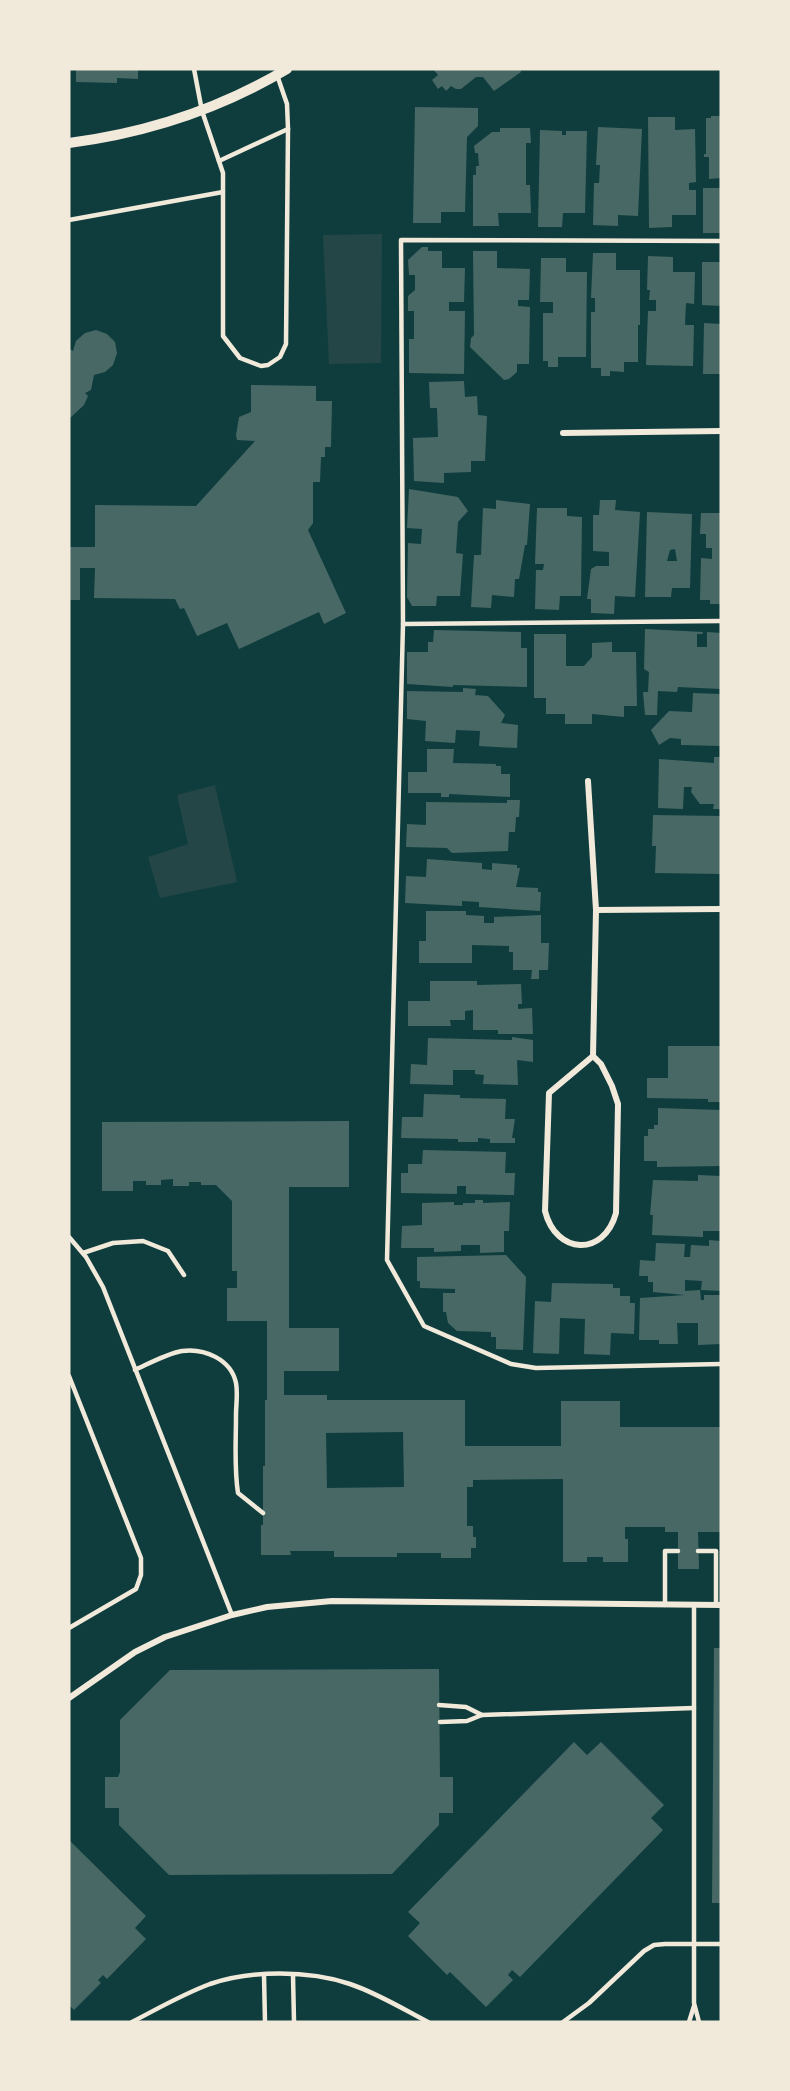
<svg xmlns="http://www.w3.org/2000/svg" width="790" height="2091" viewBox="0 0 790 2091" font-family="Bitter,serif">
<rect width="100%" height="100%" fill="#0f3d3e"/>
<g fill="#244646">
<path d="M382,234L381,363L329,364L323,235Z"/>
<path d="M215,785L237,882L160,898L148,857L188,844L177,795Z"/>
</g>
<g fill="#486865" fill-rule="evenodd">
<path d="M76,69H138V79L117,78V83L76,82Z"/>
<path d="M433,69H520L521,72L494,91L483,77H476L461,89H456L451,86L446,91L442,86L438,89L432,80L438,75Z"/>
<path d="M415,107L478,108V126L467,137L465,212H441V223H413Z"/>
<path d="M711,116H721V178L709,179V157H704V154H706V118H711Z"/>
<path d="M648,117H675V130L695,129L696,182L689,183V190H696V215H672V227L649,228Z"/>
<path d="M598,127L642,129L638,216L618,215V226L593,225L594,183H599L600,165H596Z"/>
<path d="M500,128H530L531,143H526V185H530L531,213H498L499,226H473V175H476V166H479L478,153H475L474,146L492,132H500Z"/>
<path d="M540,130L562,131V135H566V131H587L585,213H563L562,227H538Z"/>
<rect x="703" y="188" width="18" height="45"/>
<path d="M422,247H428V251H442V268H465L464,302H449V311H465L464,374L409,373V339H414V311H408V296L415,290V275H409L408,260Z"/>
<path d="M473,251H497V268L530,269L529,300H518V306L530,307L529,364H517V372L509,379L504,380L470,347L471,338L474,335Z"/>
<path d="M593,253H616V270H640V325H638V362H624V372L610,371V376H601V368H591V312H595V298H591Z"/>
<path d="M648,256L673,257V272H695L694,304L686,303L685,325H694L693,366L646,365L648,311H656V300H649L650,290H647Z"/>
<path d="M541,258H566V272H587L586,357H558V367H548V361H543V313H553V302H540Z"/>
<path d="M702,262H721V306L702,305Z"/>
<path d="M704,323L721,324V374H703Z"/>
<path d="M96,330L107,334L115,342L117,353L113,365L105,372L94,375L91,390L85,393L88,396L84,405L69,419V349L73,351L76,341L85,333Z"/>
<path d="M464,381L465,397L477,396L478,415L487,416L485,461H471V472L444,473V483L414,481L413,438L438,437L437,408H430L429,382Z"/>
<path d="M251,385L316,386V401H332L331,447H325V457H321L320,482H313V523L308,530L346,613L324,624L319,612L239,649L227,623L197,636L184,608L180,609L175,599L94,598L95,568H80V600H69V547H95V505L196,506L255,441L237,440L236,435L239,417L251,412Z"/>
<path d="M409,489L458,497L468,511L458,522L456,553L463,554L460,596H437L436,606H412L407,597L408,543L421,544L422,529L407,528Z"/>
<path d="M496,500L530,504L527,545H525L519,579H515L514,597L492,595L491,608L471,607L474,555H481L483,508L496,509Z"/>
<path d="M600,500H616L615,510L640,512L635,597L615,596L614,614L591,613V599H587L591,569L596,566H609V552L593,551V515H599Z"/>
<path d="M537,508H567V516L582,517L581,596H560L559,610L535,609L536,570H543L544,564H535Z"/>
<path d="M647,512L692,514L690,588H672L671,597H645ZM675,549L677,561H667L670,550Z"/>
<path d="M701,513H721V604H710V600H700L701,558L712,559V548H706V534H700Z"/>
<path d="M645,629L703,632L702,634H697V647H707V632L721,633V689L678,687L677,692L658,691L657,715H645L643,692H648L649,672L644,669Z"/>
<path d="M434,630L521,632V648H527V687L453,685V687L407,684V652H428V642H433Z"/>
<path d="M534,634H566V666H584L592,657V643L612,642V652H636L637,706H624V717L592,714V724H565V714H546V698H534Z"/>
<path d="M463,688L476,689L475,695L488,696L505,715L501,723L518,725L517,748L479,746L480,731L456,730L455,743L425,741L426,721L407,719V691L463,692Z"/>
<path d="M693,693L721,694V746L681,745V739L670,738L659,745L651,730L669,711L692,712Z"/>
<path d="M427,749H454L453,763L496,764V766H501V774H510V797L449,794V797H441V793H408V772H427Z"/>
<path d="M714,757H721V809H713L714,804H700L691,792L692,787H684L683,809L658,808L659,759L714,763Z"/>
<path d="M507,800H520L519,817H516L515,832H509L508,851L452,853L447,848L406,847L407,824L426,825V802L507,803Z"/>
<path d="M653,815L721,816V874L655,873L656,846H652Z"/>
<path d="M427,859L482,863V869L492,870V863L517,865V868H520L516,887L538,888V892H541L540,911L479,907V902L462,901V906L405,903L406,876L426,877Z"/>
<path d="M426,911H466V915L484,916V923H494V917L541,915V943H549L548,970H539V979H531L532,970H513V952H509V946L472,945V963H419V941H426Z"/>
<path d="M430,981H477V985L521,984L522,1004H518V1009L532,1008L533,1034H498V1030H473V1010L465,1011V1020H450L451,1026H408V1001H430Z"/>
<path d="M512,1037L533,1040V1062L517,1060L518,1085L483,1084L484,1075L475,1074V1070H453V1085L410,1084L411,1064L427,1065L428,1038L512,1040Z"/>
<path d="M668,1046H721V1102H708V1099L647,1098V1078H668Z"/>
<path d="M424,1094L460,1095V1098L506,1099L505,1119H515L512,1138H515V1143H490V1139L478,1138V1142H458V1139L401,1138L402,1117H423Z"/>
<path d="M658,1108L721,1110V1166L657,1167V1161H644V1136H648V1129H654V1125H658Z"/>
<path d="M349,1121V1187H289V1328H339V1371H284V1395H327V1400H465V1446H561V1401H620V1427H721V1532H698L699,1569H678V1532H665V1527H625V1539H628V1562H603V1557H587V1562H563V1479L473,1480V1487H467V1526H473V1537H476V1548H471V1558H441V1553H397V1557H334V1551H290L291,1555H261V1525H263V1466H265V1400H267V1321H227V1288H237V1271H232V1201L216,1185H201V1182H189V1186H173V1179L161,1180V1185H146V1181H133V1191H102V1122ZM403,1432L404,1487L327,1488L326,1433Z"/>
<path d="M423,1150L506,1152L505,1173H515L514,1195L466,1194V1186H457V1194L401,1193V1173H408V1164H422Z"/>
<path d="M698,1175L721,1176V1231H703V1237L652,1235L653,1215H650L653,1180L698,1181Z"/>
<path d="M475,1200H483V1203L510,1202L509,1231H504V1252L480,1253V1245H461V1251L434,1252V1248H401L402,1226L422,1225V1203L454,1202V1205H463V1203H475Z"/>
<path d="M709,1240L721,1241V1291L701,1290L702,1281L685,1280V1291L700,1290L701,1300H704V1295H721V1344L698,1345V1323H677L678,1344H659V1340H639L640,1298L685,1295L653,1292V1282H648V1276H639L640,1260L655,1261L656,1243L685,1244L684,1257H690L691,1245L709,1246Z"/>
<path d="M506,1255L526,1277L523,1350L496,1349V1337H491V1332L457,1331L448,1323L446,1312H443V1293H455V1289L420,1288V1281H417V1257Z"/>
<path d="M552,1283L613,1284V1288H620V1296H630V1303H635L634,1334L611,1333L610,1355L584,1354L585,1319L560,1318L559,1354L533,1353L535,1301L551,1302Z"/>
<path d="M714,1648H721V1903H712Z"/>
<path d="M439,1669L440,1777H453V1813H439V1825L392,1874L169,1875L119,1825V1808H105V1777H118L120,1772V1720L170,1670Z"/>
<path d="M574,1742L587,1755L601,1742L664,1805L651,1818L663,1830L520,1977L512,1970L508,1975L513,1980L486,2007L450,1972L447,1975L408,1936L420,1923L408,1912Z"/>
<path d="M69,1840L146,1916L135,1928L146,1939L107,1979L103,1975L98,1980L101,1983L74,2010L69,2005Z"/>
</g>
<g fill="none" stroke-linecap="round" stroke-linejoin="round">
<g stroke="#f1e9da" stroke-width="4.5">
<path d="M194,69L202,111L223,173V336L240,358L261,366L268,365L280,357L286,344L288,129L287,104L277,75"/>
<path d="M219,161L288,129"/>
<path d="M69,220L223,192"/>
<path d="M721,241L401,240L403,624L387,1260L424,1326L511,1364L536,1368L721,1364"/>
<path d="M403,624L721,621"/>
<path d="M69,1237L86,1257L103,1287L232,1615"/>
<path d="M83,1253L113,1243L143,1241L168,1251L184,1275"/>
<path d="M135,1370C150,1363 166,1354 182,1351C204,1348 231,1359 236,1383C238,1393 236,1405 236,1415C236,1442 234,1468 238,1493L263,1513"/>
<path d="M69,1376L141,1558V1575L136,1589L69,1628"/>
<path d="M698,1551H716V1605"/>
<path d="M665,1605V1551H678"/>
<path d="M694,1605V2003L699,2022"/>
<path d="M439,1705L466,1707L482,1715"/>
<path d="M440,1722L467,1721L482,1715L694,1708"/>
<path d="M264,1975L265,2022"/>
<path d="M293,1975L294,2022"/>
<path d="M132,2022C157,2009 183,1994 210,1984C251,1970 309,1970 350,1984C377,1993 403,2009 428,2022"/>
<path d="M563,2022L589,2003L644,1951L654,1945L665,1944H721"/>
<path d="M689,2022L694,2006"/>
</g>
<g stroke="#f1e9da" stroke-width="6">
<path d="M563,433L721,431"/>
<path d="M588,781L596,910L593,1056L601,1064L612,1086L618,1104L616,1213C604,1257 556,1255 545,1211L549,1093L593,1056"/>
<path d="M596,910L721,909"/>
<path d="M69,1698L135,1652L165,1637L232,1615L267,1607L332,1601L721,1605"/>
</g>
<path stroke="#f1e9da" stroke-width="10" d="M69,143C146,133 220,109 287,69"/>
</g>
<rect width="790" height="2091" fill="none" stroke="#f1e9da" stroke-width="141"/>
</svg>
